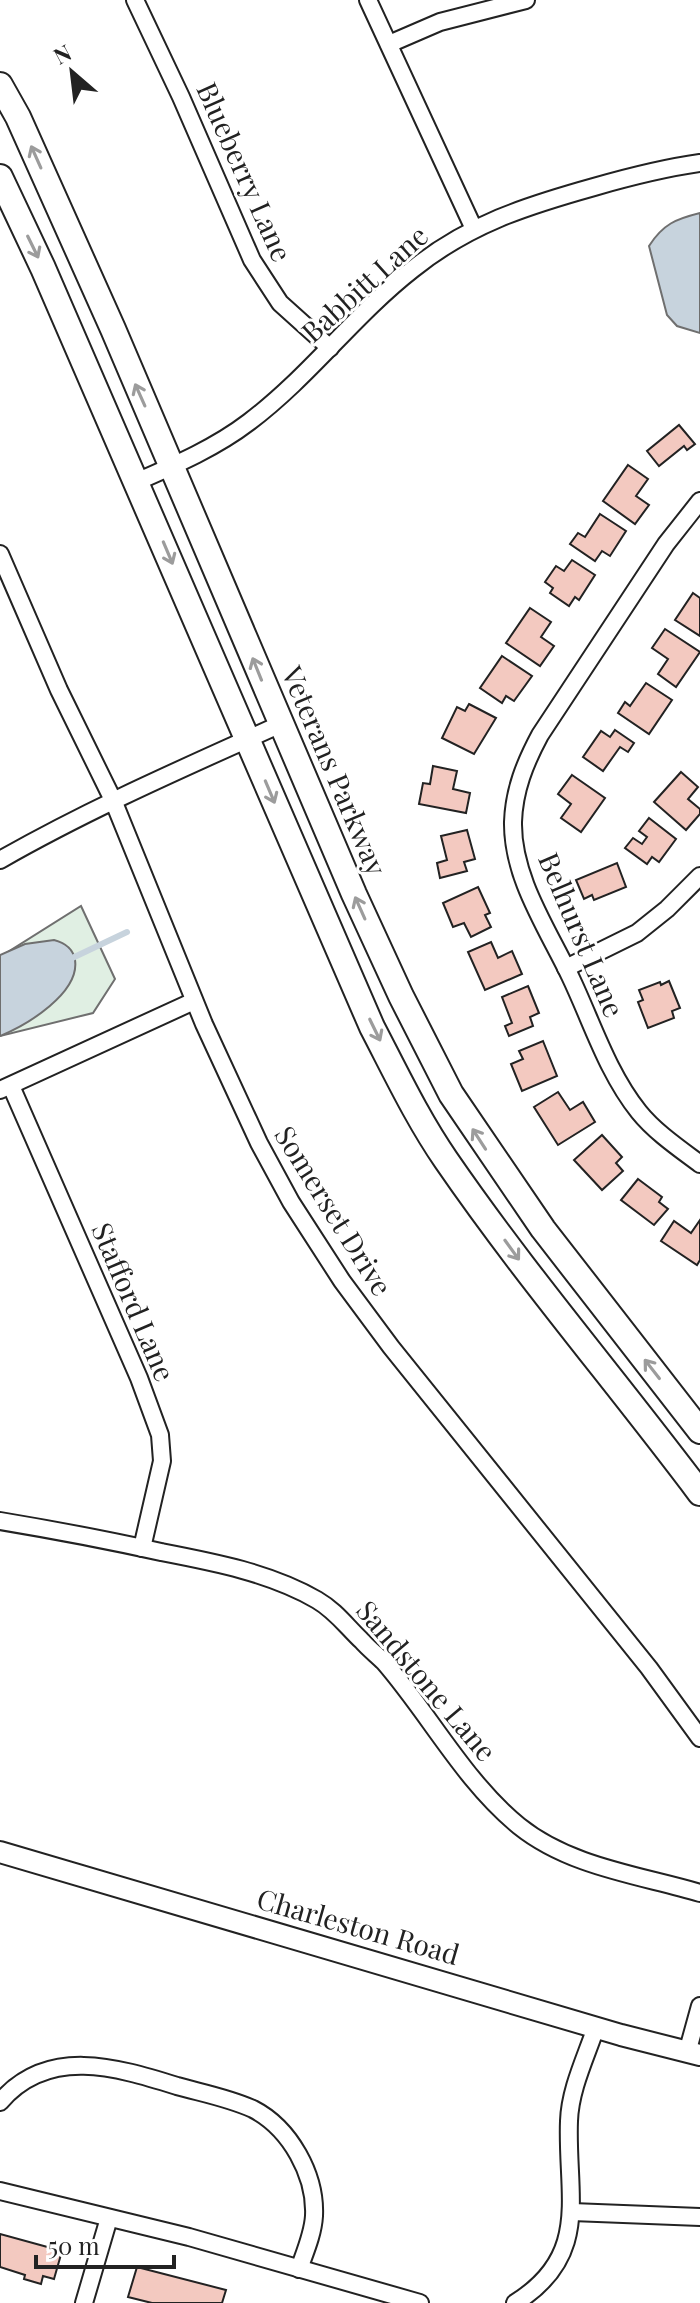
<svg xmlns="http://www.w3.org/2000/svg" width="700" height="2303" viewBox="0 0 700 2303" font-family="'Playfair Display',serif">
<rect width="100%" height="100%" fill="#fff"/>
<path fill="#e0efe3" stroke="#6f6f6f" stroke-width="2" d="M81,906L115,979L93,1013L0,1036V957Z"/>
<g fill="#c7d3dd" stroke="#6f6f6f" stroke-width="2">
<path d="M700,213V333L677,326L667,315L649,246C663,224 676,219 700,213Z"/>
<path d="M54,940C65,943 73,948 75,960C80,993 27,1025 0,1036V955L25,944Z"/>
</g>
<g fill="none" stroke-linecap="round" stroke-linejoin="round">
<path stroke="#c7d3dd" stroke-width="6" d="M68,960L127,932"/>
</g>
<g fill="#f3c9c0" stroke="#222" stroke-width="2">
<path d="M679,425L695,444L687,450L684,446L659,466L647,451Z"/>
<path d="M628,465L648,479L636,496L649,505L635,524L603,501Z"/>
<path d="M600,514L626,531L610,556L602,551L595,561L570,544L578,533L585,537Z"/>
<path d="M572,560L595,575L579,600L575,597L569,606L550,593L553,588L545,582L556,566L564,571Z"/>
<path d="M693,593L700,598V636L675,620Z"/>
<path d="M530,608L551,622L541,637L554,646L540,666L506,643Z"/>
<path d="M665,629L700,652L676,687L658,674L668,659L652,648Z"/>
<path d="M502,656L532,676L514,701L506,696L502,703L480,688Z"/>
<path d="M646,683L672,700L649,734L618,713L625,702L630,706Z"/>
<path d="M469,704L496,718L474,754L442,738L457,707L465,711Z"/>
<path d="M615,730L634,743L628,752L620,747L603,771L583,757L601,731L610,737Z"/>
<path d="M433,766L457,771L453,789L470,793L466,813L419,804L423,783L430,784Z"/>
<path d="M681,772L698,787L688,799L700,809V814L686,830L654,802Z"/>
<path d="M572,775L605,798L581,832L561,818L571,804L558,794Z"/>
<path d="M649,818L676,839L659,862L652,857L647,864L625,848L633,838L642,844L647,837L639,831Z"/>
<path d="M467,830L475,859L464,862L467,871L440,878L437,863L447,860L441,836Z"/>
<path d="M617,863L626,887L594,900L592,895L584,899L576,880Z"/>
<path d="M478,887L490,913L485,915L491,927L471,937L464,923L453,927L443,903Z"/>
<path d="M491,942L498,958L512,951L522,974L485,990L468,952Z"/>
<path d="M669,981L680,1008L672,1011L674,1018L648,1028L638,1002L643,1000L639,990L660,982L661,985Z"/>
<path d="M528,986L539,1013L530,1017L533,1026L509,1036L505,1026L512,1023L502,997Z"/>
<path d="M543,1041L557,1076L522,1091L511,1064L523,1059L519,1051Z"/>
<path d="M558,1092L570,1110L583,1102L595,1122L558,1145L534,1107Z"/>
<path d="M602,1135L622,1157L616,1163L623,1171L602,1190L574,1160Z"/>
<path d="M638,1179L662,1197L659,1202L668,1209L654,1225L621,1200Z"/>
<path d="M700,1220V1260L697,1265L661,1241L674,1221L691,1233Z"/>
<path d="M0,2234L62,2251L54,2279L43,2276L41,2284L24,2279L25,2275L0,2267Z"/>
<path d="M137,2267L226,2290L222,2303H152L128,2297Z"/>
</g>
<g fill="none" stroke-linecap="round" stroke-linejoin="round">
<defs>
<g id="minor">
<path d="M135,0L181,97L252,260L280,303L330,348"/>
<path d="M368,0L474,229"/>
<path d="M389,44L440,22L526,0"/>
<path d="M136,482C175,465 215,448 249,422C309,377 354,315 413,269C469,224 526,206 594,187C629,177 664,168 700,163"/>
<path d="M700,501L666,544L540,735C525,763 514,790 513,822C512,877 547,928 570,976C592,1022 607,1072 639,1112C655,1132 680,1149 700,1164"/>
<path d="M0,554L59,690L113,800L204,1024L259,1143L291,1202L342,1281L391,1347L649,1668L700,1738"/>
<path d="M0,860C91,808 186,767 281,724"/>
<path d="M566,968L637,933L667,909L700,876"/>
<path d="M11,1086L139,1378L160,1435L162,1461L142,1548"/>
<path d="M0,1090L194,1001"/>
<path d="M0,1521C54,1530 107,1540 161,1552C213,1562 271,1573 317,1600C336,1611 347,1627 362,1641C369,1649 377,1655 384,1662C430,1715 464,1781 519,1826C570,1867 639,1875 700,1893"/>
<path d="M687,2053L700,2006"/>
<path d="M0,2102C48,2046 116,2067 177,2086C202,2093 229,2098 253,2109C290,2128 316,2175 314,2216C313,2234 305,2252 299,2269"/>
<path d="M0,2191L189,2237L420,2303"/>
<path d="M572,2212L700,2217"/>
<path d="M84,2303L109,2218"/>
<path d="M515,2303C592,2255 566,2195 569,2121C570,2089 586,2057 596,2027"/>
</g>
<path id="tertiary" d="M0,1852L621,2035L700,2055"/>
<g id="secondary">
<path d="M0,85L18,117L113,329L354,894L401,996L451,1094L543,1229L700,1431"/>
<path d="M0,177L43,268L372,1027C395,1071 417,1118 446,1160C525,1275 616,1381 700,1493"/>
</g>
</defs>
<use href="#minor" stroke="#222" stroke-width="20"/>
<use href="#tertiary" stroke="#222" stroke-width="24"/>
<use href="#secondary" stroke="#222" stroke-width="28"/>
<use href="#minor" stroke="#fff" stroke-width="16"/>
<use href="#tertiary" stroke="#fff" stroke-width="20"/>
<use href="#secondary" stroke="#fff" stroke-width="24"/>
</g>
<defs><path id="oneway-shaft" d="M-6 0H5M1.5-3L5.5 0L1.5 3" fill="none" stroke-width="1.6" stroke-linecap="round" stroke-linejoin="round" transform="scale(2)"/></defs>
<g stroke="#9c9c9c">
<use href="#oneway-shaft" transform="translate(36 157) rotate(-114)"/>
<use href="#oneway-shaft" transform="translate(33 247) rotate(64)"/>
<use href="#oneway-shaft" transform="translate(140 395) rotate(-114)"/>
<use href="#oneway-shaft" transform="translate(168 553) rotate(67)"/>
<use href="#oneway-shaft" transform="translate(257 669) rotate(-112)"/>
<use href="#oneway-shaft" transform="translate(270 792) rotate(67)"/>
<use href="#oneway-shaft" transform="translate(360 908) rotate(-114)"/>
<use href="#oneway-shaft" transform="translate(375 1030) rotate(64)"/>
<use href="#oneway-shaft" transform="translate(479 1139) rotate(-123)"/>
<use href="#oneway-shaft" transform="translate(512 1250) rotate(54)"/>
<use href="#oneway-shaft" transform="translate(652 1369) rotate(-128)"/>
</g>
<g text-anchor="middle" stroke-width="6" stroke-linejoin="round" paint-order="stroke">
<g font-size="28" fill="#222" stroke="#fff">
<text transform="translate(244 172) rotate(66)" y="10">Blueberry Lane</text>
<text transform="translate(365 284) rotate(-42)" y="10">Babbitt Lane</text>
<text transform="translate(334 771) rotate(67)" y="10">Veterans Parkway</text>
<text transform="translate(581 935) rotate(67)" y="10">Belhurst Lane</text>
<text transform="translate(333 1211) rotate(58)" y="10">Somerset Drive</text>
<text transform="translate(133 1302) rotate(67)" y="10">Stafford Lane</text>
<text transform="translate(426 1681) rotate(50)" y="10">Sandstone Lane</text>
<text transform="translate(358 1927) rotate(16)" y="10">Charleston Road</text>
</g>
</g>
<g transform="translate(72 72) rotate(332)" stroke="#ffffff" stroke-width="6" paint-order="stroke">
<path d="M0-6L14 30L0 20L-14 30Z" fill="#222222"/>
<text y="-12" font-size="22" font-weight="bold" text-anchor="middle" fill="#222222">N</text>
</g>
<path d="M36 2255v12h138v-12" fill="none" stroke="#222222" stroke-width="4"/>
<text x="48" y="2255" font-size="24" fill="#222222" stroke="#ffffff" stroke-width="6" paint-order="stroke">50 m</text>
</svg>
